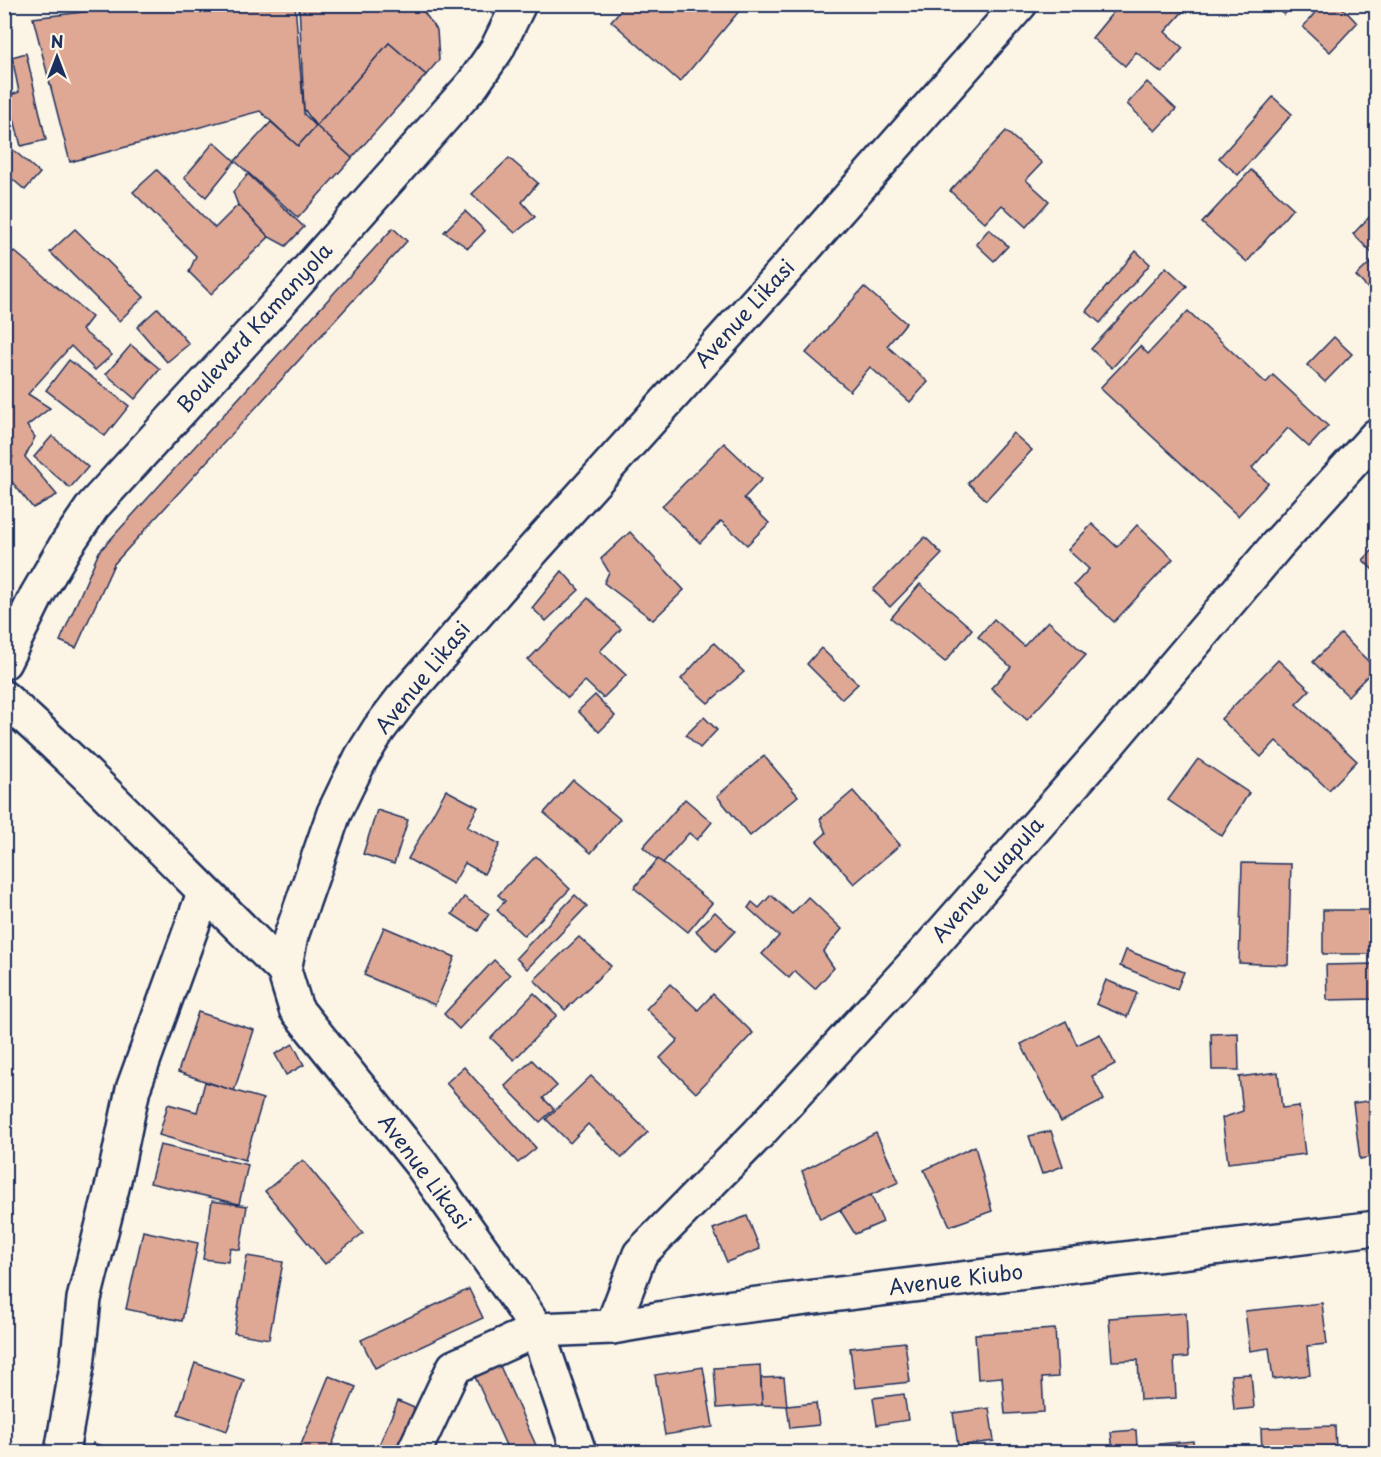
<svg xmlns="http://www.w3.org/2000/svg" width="1381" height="1457" viewBox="0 0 1381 1457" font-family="'Playpen Sans',sans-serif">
<rect width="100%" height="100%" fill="#fcf5e5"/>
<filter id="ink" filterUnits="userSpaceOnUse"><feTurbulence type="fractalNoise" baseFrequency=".0167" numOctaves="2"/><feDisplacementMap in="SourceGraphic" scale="12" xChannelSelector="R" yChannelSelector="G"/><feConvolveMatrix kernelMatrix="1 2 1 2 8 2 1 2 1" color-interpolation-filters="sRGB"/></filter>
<g filter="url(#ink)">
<g fill="#dea895" stroke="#1b2f5e" stroke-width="1.5">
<path d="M150,4H295L304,114L316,126L298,146L260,111L70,162L33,18Z"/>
<path d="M299,4H418L437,30L439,60L426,75L389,43L316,126L304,109Z"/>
<path d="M626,4H745L680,82L611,21Z"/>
<path d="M1120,4H1179L1185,9L1165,32L1183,48L1162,73L1136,52L1125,66L1092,38Z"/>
<path d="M1272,4H1293L1284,15Z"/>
<path d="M1322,4H1339L1357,23L1330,52L1303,27Z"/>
<path d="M389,43L426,75L352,158L316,126Z"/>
<path d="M26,53L46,140L21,146L8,96L19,92L12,57Z"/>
<path d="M1147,82L1176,109L1155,131L1127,104Z"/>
<path d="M1273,97L1292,114L1238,175L1219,158Z"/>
<path d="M271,122L298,146L316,126L352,158L298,218L235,161Z"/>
<path d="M1006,131L1042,163L1026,180L1049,201L1026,227L1002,205L985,223L950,191Z"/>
<path d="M4,142L40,173L25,190L4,172Z"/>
<path d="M214,142L235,161L206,197L184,178Z"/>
<path d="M509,158L538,183L522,202L535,217L515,233L472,194Z"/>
<path d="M157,170L215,228L238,205L269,237L211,294L189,272L196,256L133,192Z"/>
<path d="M1251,170L1293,208L1247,262L1202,223Z"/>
<path d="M248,174L304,227L286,246L269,237L238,205L233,192Z"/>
<path d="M1376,210V297L1356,276L1376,257L1353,234Z"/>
<path d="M465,211L485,231L468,248L444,232Z"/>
<path d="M393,228L407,241L114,564L76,648L60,641L99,552Z"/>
<path d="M75,229L144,297L119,321L50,252Z"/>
<path d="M989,229L1008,246L994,261L976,244Z"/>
<path d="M14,251L92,317L82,330L112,355L95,370L71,346L28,394L50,408L27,426L35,437L25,457L57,495L33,508L4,472V464L13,457L4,450V263Z"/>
<path d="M1136,251L1150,264L1100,323L1086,311Z"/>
<path d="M1166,267L1187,286L1112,368L1091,349Z"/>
<path d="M864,287L906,323L887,346L928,382L910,402L870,367L850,391L806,353Z"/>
<path d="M158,308L189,344L167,362L137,327Z"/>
<path d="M1188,311L1266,383L1273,375L1328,426L1309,447L1288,428L1252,468L1268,483L1238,516L1100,388L1140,346L1148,354Z"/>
<path d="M1334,337L1352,354L1325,382L1307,365Z"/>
<path d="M131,345L160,369L135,399L106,374Z"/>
<path d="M69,360L129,406L105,436L46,390Z"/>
<path d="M1013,433L1032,450L986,500L968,483Z"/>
<path d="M52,436L88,467L70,488L34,457Z"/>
<path d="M724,443L762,479L744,498L769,523L747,545L721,521L700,543L662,506Z"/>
<path d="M1092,524L1117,547L1137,525L1173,559L1114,622L1074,585L1089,569L1068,550Z"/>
<path d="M630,532L684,590L653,620L604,583L609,572L601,559Z"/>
<path d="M925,537L942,554L890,607L873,590Z"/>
<path d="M1376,547V573L1363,560Z"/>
<path d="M562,571L579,590L546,621L532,608Z"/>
<path d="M920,584L972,629L945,662L891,618Z"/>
<path d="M588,598L621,629L600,651L626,675L603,698L585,681L568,698L528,660Z"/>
<path d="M994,619L1024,646L1048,621L1086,655L1027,720L991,688L1011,667L978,637Z"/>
<path d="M1341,634L1375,668L1348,696L1313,662Z"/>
<path d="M714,643L744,672L708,703L681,679Z"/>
<path d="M821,648L858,684L842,699L807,664Z"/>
<path d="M1278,660L1310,690L1296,704L1357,761L1329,790L1276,741L1261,757L1221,719Z"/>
<path d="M595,695L615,716L599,732L578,711Z"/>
<path d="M704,717L717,730L700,748L686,735Z"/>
<path d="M764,756L798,796L750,836L717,796Z"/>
<path d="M1198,759L1249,793L1222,836L1168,800Z"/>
<path d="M573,780L620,819L591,853L544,813Z"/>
<path d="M446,790L478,807L467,827L500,844L484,874L465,863L453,884L408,859Z"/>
<path d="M853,791L900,845L854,884L817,841L826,833L820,819Z"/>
<path d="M685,799L712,822L697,840L689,833L662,864L643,847Z"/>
<path d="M377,810L408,820L394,864L363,854Z"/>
<path d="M536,856L570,889L524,936L497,910L505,901L498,895Z"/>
<path d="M658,859L712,903L688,932L634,888Z"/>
<path d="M1242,863L1291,864L1288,965L1239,963Z"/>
<path d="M575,895L587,906L527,969L516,958Z"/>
<path d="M771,895L792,914L808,897L842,929L823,952L834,968L815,989L795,971L789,978L762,954L779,936L748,908L752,902L759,908Z"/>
<path d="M464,897L489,914L478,931L452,914Z"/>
<rect x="1323" y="910" width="53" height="44"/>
<path d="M715,912L735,931L716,951L696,931Z"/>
<path d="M384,927L455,957L435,1005L364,975Z"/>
<path d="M579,937L611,966L565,1010L534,980Z"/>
<path d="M1126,950L1184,972L1177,989L1120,966Z"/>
<path d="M494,960L510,975L459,1029L444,1014Z"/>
<path d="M1376,964V999L1327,1000L1326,965Z"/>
<path d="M1106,980L1137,993L1127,1017L1096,1004Z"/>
<path d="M670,984L698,1010L713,994L753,1033L696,1093L660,1058L678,1040L646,1009Z"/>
<path d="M534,993L557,1015L514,1060L491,1038Z"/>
<path d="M198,1012L254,1030L234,1091L178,1072Z"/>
<path d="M1066,1021L1077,1045L1100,1034L1115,1064L1092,1076L1104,1100L1061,1122L1021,1044Z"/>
<path d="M1238,1033L1239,1070H1212L1211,1034Z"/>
<path d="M293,1044L304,1065L286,1075L275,1054Z"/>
<path d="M532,1060L557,1086L543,1098L554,1109L540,1122L505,1086Z"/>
<path d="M464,1067L536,1148L518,1163L446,1083Z"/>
<path d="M1278,1072L1282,1108L1299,1106L1305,1154L1228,1163L1222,1118L1243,1111L1239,1077Z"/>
<path d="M591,1076L648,1132L622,1158L588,1124L570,1143L546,1119Z"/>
<path d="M205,1082L263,1099L245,1160L159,1135L168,1104L197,1112Z"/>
<path d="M1376,1100V1156L1360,1159L1353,1103Z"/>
<path d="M1051,1131L1063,1166L1042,1174L1029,1136Z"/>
<path d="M876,1133L899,1182L820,1219L802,1171Z"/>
<path d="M160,1145L248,1165L239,1204L150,1183Z"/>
<path d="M975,1146L992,1211L950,1226L924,1170Z"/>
<path d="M303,1160L363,1233L325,1264L265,1191Z"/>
<path d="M871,1195L883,1222L855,1234L840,1210Z"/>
<path d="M212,1201L247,1206L240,1250L230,1248L228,1262L203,1259Z"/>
<path d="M747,1216L760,1249L727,1262L713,1229Z"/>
<path d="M143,1231L198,1243L182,1321L126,1309Z"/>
<path d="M247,1256L283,1262L269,1339L234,1333Z"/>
<path d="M469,1289L483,1318L375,1368L361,1340Z"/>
<path d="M1322,1303L1327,1344L1307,1346L1310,1375L1273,1379L1269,1348L1250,1351L1245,1311Z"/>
<path d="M1186,1313L1188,1357L1174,1358L1176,1398L1140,1400L1138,1360L1112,1361L1109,1318Z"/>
<path d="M1055,1329L1058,1377L1042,1378L1044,1412L1005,1414L1002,1377L978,1379L975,1334Z"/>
<path d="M905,1342L910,1382L855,1388L850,1348Z"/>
<path d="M495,1355L539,1452H509L470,1366Z"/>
<path d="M195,1363L244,1380L227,1431L178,1414Z"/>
<path d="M760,1365L762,1405L717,1408L714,1368Z"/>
<path d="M703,1367L713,1427L665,1435L655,1375Z"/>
<path d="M1251,1374L1254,1408L1234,1410L1231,1375Z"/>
<path d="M329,1376L356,1387L329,1452H298Z"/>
<path d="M784,1377L787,1406L762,1405L761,1378Z"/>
<path d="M904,1394L908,1420L877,1425L873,1398Z"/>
<path d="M398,1401L426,1413L409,1452H376Z"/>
<path d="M816,1403L819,1425L790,1428L787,1406Z"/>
<path d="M989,1408L994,1441L958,1446L953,1413Z"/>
<path d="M1335,1426L1336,1450L1262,1452L1261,1428Z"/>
<path d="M1136,1430L1137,1446L1193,1441L1194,1452H1113L1111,1432Z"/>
<path d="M93,1443L106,1447L105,1452H90Z"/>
<path d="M1065,1446V1452H997Z"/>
</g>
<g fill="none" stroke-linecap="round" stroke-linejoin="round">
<defs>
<g id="street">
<path d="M4,662L37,595L65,547L93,506L269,314L473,84L497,49L519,4"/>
<path d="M4,698C102,785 191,880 284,970"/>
<path d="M612,1327L640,1254L758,1134L931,946L1104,749L1277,545L1376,436"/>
<path d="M62,1452L77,1366L84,1299L114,1180L133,1089L204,893"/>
<path d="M414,1452L454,1367L537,1330L612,1327L717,1309L1376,1228"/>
<path d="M579,1452L537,1330L519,1302L421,1164L296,1009L284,970L291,936L334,813L347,786L362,756L379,729L402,699L506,580L797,257L1020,4"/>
</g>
</defs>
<use href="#street" stroke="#1b2f5e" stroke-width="38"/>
<use href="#street" stroke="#fcf5e5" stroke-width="33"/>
</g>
</g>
<g text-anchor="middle" stroke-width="5" stroke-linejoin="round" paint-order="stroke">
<g font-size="21" fill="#1b2f5e" stroke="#fcf5e5">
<text transform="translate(745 314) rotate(-48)" y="7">Avenue Likasi</text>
<text transform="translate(255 328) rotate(-48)" y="7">Boulevard Kamanyola</text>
<text transform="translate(423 678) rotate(-51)" y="7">Avenue Likasi</text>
<text transform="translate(988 880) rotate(-49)" y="7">Avenue Luapula</text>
<text transform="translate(424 1172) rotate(53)" y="7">Avenue Likasi</text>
<text transform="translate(956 1280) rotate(-7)" y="7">Avenue Kiubo</text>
</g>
</g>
<rect width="1381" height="1457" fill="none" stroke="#fcf5e5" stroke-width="24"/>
<rect x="12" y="12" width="1357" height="1433" fill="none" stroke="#1b2f5e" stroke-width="2" filter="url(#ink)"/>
<g transform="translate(57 57)" stroke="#fcf5e5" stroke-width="4.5" paint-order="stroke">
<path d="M0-4.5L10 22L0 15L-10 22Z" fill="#1b2f5e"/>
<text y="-9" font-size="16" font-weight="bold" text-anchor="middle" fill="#1b2f5e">N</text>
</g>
</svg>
